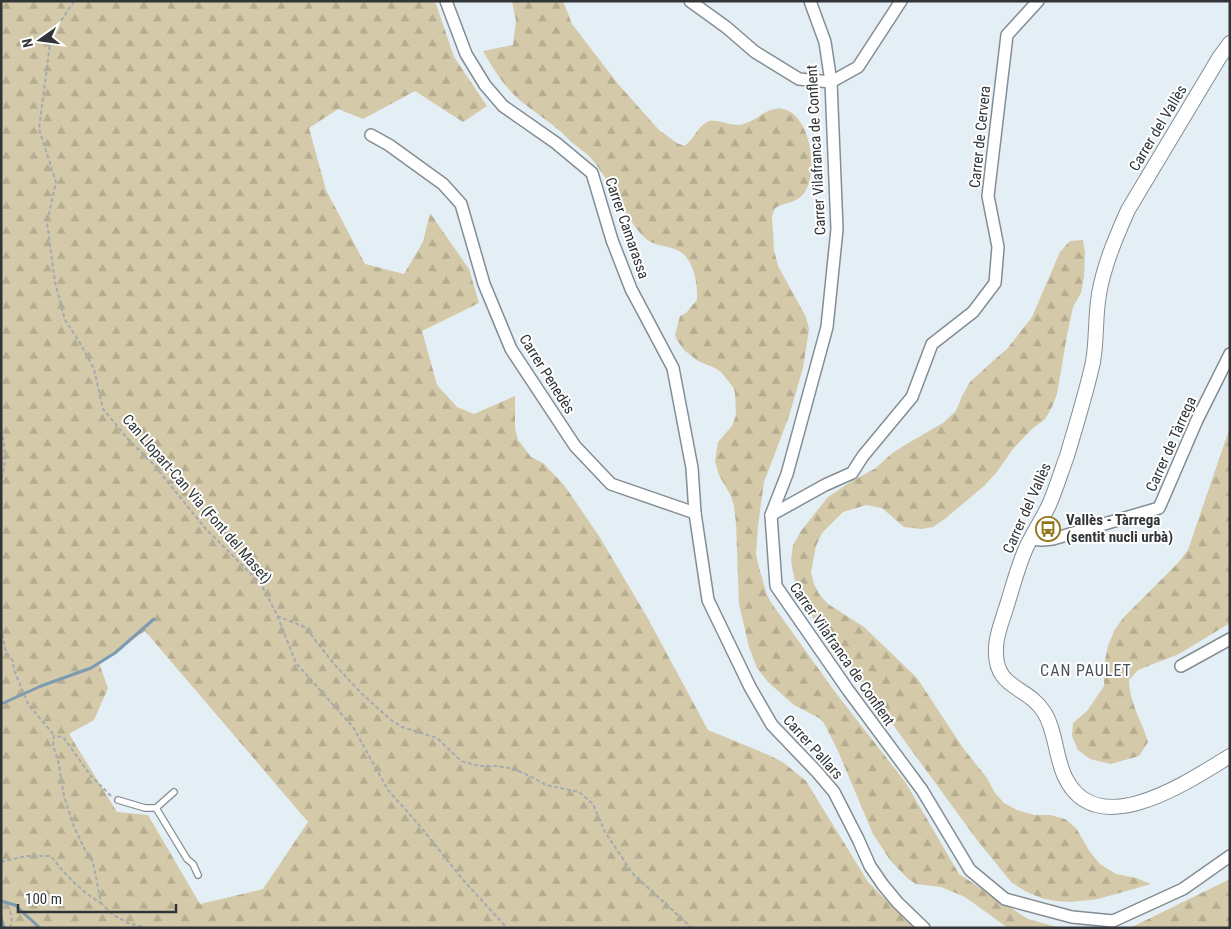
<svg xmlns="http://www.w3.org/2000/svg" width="1231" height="929" viewBox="0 0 1231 929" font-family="'Roboto Condensed',sans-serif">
<defs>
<pattern id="forest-firs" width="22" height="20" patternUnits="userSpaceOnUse" patternTransform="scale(1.25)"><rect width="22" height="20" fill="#d4c9a8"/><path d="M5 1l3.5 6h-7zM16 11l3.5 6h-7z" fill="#b6ad91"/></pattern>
</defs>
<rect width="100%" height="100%" fill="#e4eef5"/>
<g fill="url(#forest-firs)" fill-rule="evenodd">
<path d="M1,1H435L454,57L487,106L463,122L415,91L363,119L338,109L309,128L326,190L365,264L404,274L423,242L430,213L469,269L479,303L422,331L437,385L457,407L474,414L515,396V428L518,440L531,457L543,463L564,485L599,536L647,617L708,730L771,756L784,763L806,781L868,882L914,928H1ZM145,631L308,822L263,889L200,904L148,815L117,812L69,734L94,720L108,688L99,663Z"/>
<path d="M512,1H563L572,24L618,84L659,130L677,143L684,146C694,140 697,127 707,122C717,117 732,128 744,124C757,120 768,106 783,109C811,115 818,172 805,192C798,203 785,202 775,208L772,216L774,250L778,266L806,317L809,329L803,368L789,416L764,482L758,526L756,554L758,564L767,595L772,604L835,692L906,783L959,874L1028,919L1060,928H1008L965,897L941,887L916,884L907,878L890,860L873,834L838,751L824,723L819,718L794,705L786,698L768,682L757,668L749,647L739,604L736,523L734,506L731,496L719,475L715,461L718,442L732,426L736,415L735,393L733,387L721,372L713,367L698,361L684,350L677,340L675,335L680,316L686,313L697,300C698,285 694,257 677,250C665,245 652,246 643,236C621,212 611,181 590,157C585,152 580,149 575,145C568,139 562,132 555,127C544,118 533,111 522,102C506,89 493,69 483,51L513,45L516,21Z"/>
<path d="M1083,240L1085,252L1084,276L1081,293L1073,307L1067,335L1057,394L1052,407L1045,419L1032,429L1013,449L996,473L984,486L946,518L933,527L921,529L904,527L882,508L866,505L843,512L822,533L816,546L811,572L814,584L819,594L828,604L864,627L917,678L963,748L987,778L995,793L1004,803L1017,810L1034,815H1050L1065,819L1076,828L1090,852L1100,864L1116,874L1136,878L1151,884L1098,899L1071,902L1055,901L1041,898L1027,892L1012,883L977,840L850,666L828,644L796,587L791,560L793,545L801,531L828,497L852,481L876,468L891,454L905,445L943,423L956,411L962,396L970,382L994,360L1007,349L1032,317L1060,252L1070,241Z"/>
<path d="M1230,427V623L1179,654L1138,670L1129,680C1129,702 1142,721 1148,742L1139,756L1111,764L1090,759L1078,750L1072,736L1073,723L1087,711L1104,686L1105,660L1108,646L1114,631L1123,618L1178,563L1188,550Z"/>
<path d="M1230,879V928H1126L1134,926Z"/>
</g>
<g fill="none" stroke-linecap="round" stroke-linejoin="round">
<g stroke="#7c9bb1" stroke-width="3">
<path d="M1,704L41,686L91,668L115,653L154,619"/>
<path d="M1,901L15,905L40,928"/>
<path d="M1,918L4,928"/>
</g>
<defs>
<g id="service">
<path d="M118,800L145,808H156L174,792"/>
<path d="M156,808L187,859L193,864L198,875"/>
</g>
<g id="minor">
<path d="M446,1L466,54L485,85L503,106L556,143L592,173L612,240L631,289L673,368L692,468L695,513L708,600L750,687L772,725L817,772L834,792L858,839L870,866L883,885L898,903L924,928"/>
<path d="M690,1L726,27L755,52L799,79L831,82L858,67L901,1"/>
<path d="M810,1L825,42L831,82L837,229L827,327L787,474L771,515L776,586L848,690L922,790L970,870L1005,899L1072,917L1113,921L1183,889L1230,856"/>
<path d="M371,135L389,145L443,184L461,204L484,284L511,349L575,446L611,484L695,513"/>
<path d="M771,515L825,485L852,473L863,456L912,397L932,344L973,312L995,283L998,247L988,196L1007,35L1038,1"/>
<path d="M1030,539L1042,540L1053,539L1159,508L1197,420L1230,354"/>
<path d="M1181,666L1230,639"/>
</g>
<path id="tertiary" d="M1230,43L1219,58L1128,210C1116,237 1104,265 1099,294C1095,317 1097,340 1093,362C1086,394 1076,425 1067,456C1061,472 1056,489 1049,505C1042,520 1033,533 1026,548C1018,566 1013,586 1007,605C1003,619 996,634 996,648C994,690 1027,685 1044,712C1056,731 1055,756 1065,777C1097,844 1189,781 1230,756"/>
</defs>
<use href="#service" stroke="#848d94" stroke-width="8"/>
<use href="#minor" stroke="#848d94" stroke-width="14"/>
<use href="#tertiary" stroke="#848d94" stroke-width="16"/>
<g stroke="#a3abb1" stroke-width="2" stroke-dasharray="4 2.5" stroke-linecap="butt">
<path d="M74,1L51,36L39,129L56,182L47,223L55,282L65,320L80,343L94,369L103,409L127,438L154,465L205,528L261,584L277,615L296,663L353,727L388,790L420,826L463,880L507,928"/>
<path d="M1,430C5,447 7,462 1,480"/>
<path d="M277,616L305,627L334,664L362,694L391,720L402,727L437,738L461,761L479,766H497L514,769L532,777L546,785L579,792L593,804L605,832L633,874L692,928"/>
<path d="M1,617V621"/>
<path d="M1,628L6,652L13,661L14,670L28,704L54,735"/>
<path d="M111,796L91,776L63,737L54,736L53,746L58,760L64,796L74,827L84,848L93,862L101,903L112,914L128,923L147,928"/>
<path d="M1,862L26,856H51C65,875 81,891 101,903"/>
<path d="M1,878V888"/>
<path d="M1,902C11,907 14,919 10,928"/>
</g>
<use href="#service" stroke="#fff" stroke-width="5.5"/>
<use href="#minor" stroke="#fff" stroke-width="11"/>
<use href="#tertiary" stroke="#fff" stroke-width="14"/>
</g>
<defs>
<symbol id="bus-ring" viewBox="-11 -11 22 22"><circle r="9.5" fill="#fff" stroke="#91761c" stroke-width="1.5"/><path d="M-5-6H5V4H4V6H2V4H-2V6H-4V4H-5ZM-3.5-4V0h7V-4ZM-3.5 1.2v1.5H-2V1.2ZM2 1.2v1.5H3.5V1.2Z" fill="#91761c"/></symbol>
</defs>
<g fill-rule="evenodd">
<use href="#bus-ring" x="1034" y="515" width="28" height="28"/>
</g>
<g text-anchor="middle" stroke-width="4" stroke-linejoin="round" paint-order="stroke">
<g font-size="15" fill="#313538" stroke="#fff">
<text transform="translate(1158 128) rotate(-59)" y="5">Carrer del Vallès</text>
<text transform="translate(980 137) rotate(-84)" y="5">Carrer de Cervera</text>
<text transform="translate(816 150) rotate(-93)" y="5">Carrer Vilafranca de Conflent</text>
<text transform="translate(627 228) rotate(71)" y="5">Carrer Camarassa</text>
<text transform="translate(547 374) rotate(58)" y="5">Carrer Penedès</text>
<text transform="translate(1171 444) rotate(-66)" y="5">Carrer de Tàrrega</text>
<text transform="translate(197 499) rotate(49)" y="5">Can Llopart-Can Via (Font del Maset)</text>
<text transform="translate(1027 508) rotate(-66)" y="5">Carrer del Vallès</text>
<text transform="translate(842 654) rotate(55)" y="5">Carrer Vilafranca de Conflent</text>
<text transform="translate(813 747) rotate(48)" y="5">Carrer Pallars</text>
</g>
<g font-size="15" font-weight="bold" fill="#313538" stroke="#fff" text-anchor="start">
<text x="1066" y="525">Vallès - Tàrrega<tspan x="1066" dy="17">(sentit nucli urbà)</tspan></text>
</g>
<g font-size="16" letter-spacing="1" fill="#495258" stroke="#fff">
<text x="1086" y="676">CAN PAULET</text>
</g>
</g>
<rect width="1231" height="929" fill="none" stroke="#313538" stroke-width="5"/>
<g transform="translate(40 40) rotate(256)" stroke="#ffffff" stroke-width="4" paint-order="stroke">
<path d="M0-4L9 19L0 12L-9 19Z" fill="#313538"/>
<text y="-8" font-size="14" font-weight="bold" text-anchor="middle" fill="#313538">N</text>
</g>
<path d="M18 904v8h158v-8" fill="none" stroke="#313538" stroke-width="2.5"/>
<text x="25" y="904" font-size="15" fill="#313538" stroke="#ffffff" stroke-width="4" paint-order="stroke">100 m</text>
</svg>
